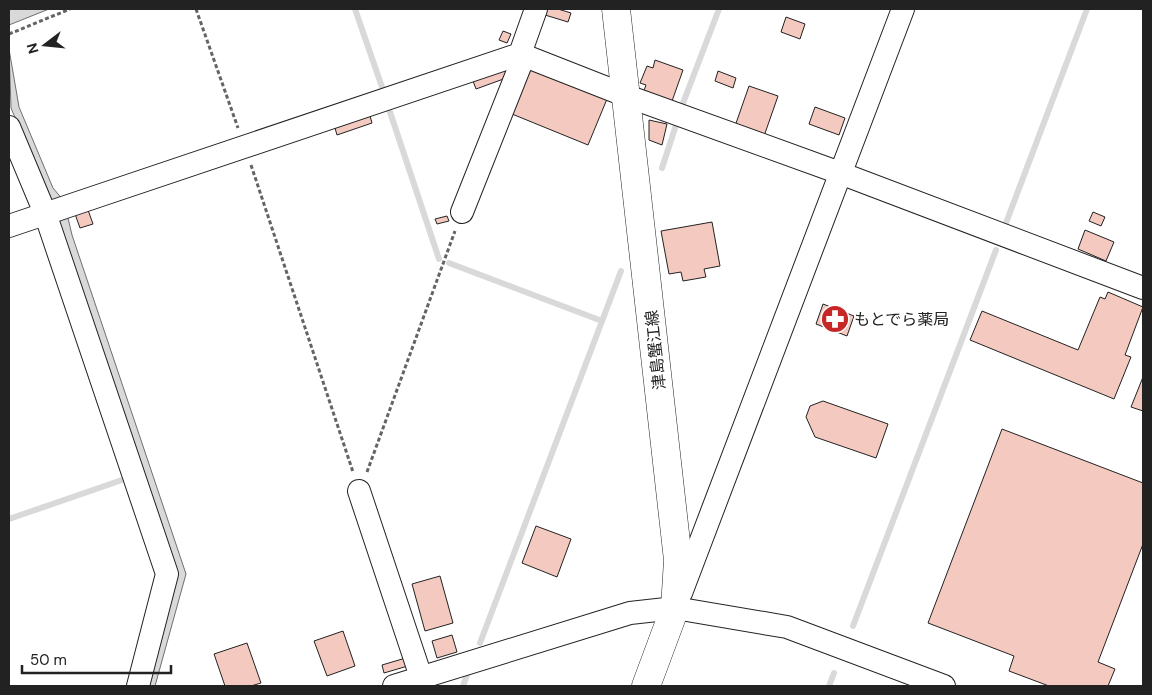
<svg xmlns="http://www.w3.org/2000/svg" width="1152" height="695" viewBox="0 0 1152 695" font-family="'DM Sans','Noto Sans JP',sans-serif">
<rect width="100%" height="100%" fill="#fff"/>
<g fill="#d9d9d9" stroke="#6f6f6f">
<path d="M9,9H49L9,25Z"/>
<path d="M9,49L19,107L53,188L64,201L72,235L186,574L155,686H147L178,573L57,218L11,108Z"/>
</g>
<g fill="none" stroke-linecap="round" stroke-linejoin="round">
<g stroke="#d9d9d9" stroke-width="6">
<path d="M355,9L383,90"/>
<path d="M389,109L439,259"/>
<path d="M680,111L719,9"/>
<path d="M662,168L677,122"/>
<path d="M1006,223L1087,9"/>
<path d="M449,263L602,321"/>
<path d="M9,519L122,480"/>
<path d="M853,626L996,250"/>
<path d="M480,643L621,271"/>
<path d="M463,686L467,675"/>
<path d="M829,686L834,673"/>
</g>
</g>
<g fill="#f3c9c0" stroke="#222">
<path d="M547,9H558L571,13L568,22L545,15Z"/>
<path d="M786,17L805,24L800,39L781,32Z"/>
<path d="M503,31L511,34L507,43L499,40Z"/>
<path d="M655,60L683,70L671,104L643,93L646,85L640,83L647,66L653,68Z"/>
<path d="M530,68L607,99L588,145L512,114Z"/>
<path d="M506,69L509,77L476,89L473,81Z"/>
<path d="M718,71L736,78L733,88L715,81Z"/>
<path d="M749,86L778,96L763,139L734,129Z"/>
<path d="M815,107L845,118L839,135L809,124Z"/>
<path d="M370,116L372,123L337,135L335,128Z"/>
<path d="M649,120L667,124L662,145L649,140Z"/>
<path d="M88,210L93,224L80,228L75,214Z"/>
<path d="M1093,212L1105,217L1101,226L1089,221Z"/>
<path d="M447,216L449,221L437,224L435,219Z"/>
<path d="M712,222L720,266L704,269L706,277L683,281L681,272L669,274L661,231Z"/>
<path d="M1085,230L1114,242L1106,261L1078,249Z"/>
<path d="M1108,292L1143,307L1125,355L1131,357L1114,399L970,340L982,311L1078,350L1100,297L1105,299Z"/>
<path d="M823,304L854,316L847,336L816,324Z"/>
<path d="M1143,377V411L1131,407Z"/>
<path d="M823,401L888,424L876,458L815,437L806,417L810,406Z"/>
<path d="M1002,429L1143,483V544L1098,662L1115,669L1108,686H1049L1009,671L1014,656L928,623Z"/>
<path d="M536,526L571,539L557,577L522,563Z"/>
<path d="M440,576L453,623L425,631L412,584Z"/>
<path d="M343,631L355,666L327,676L314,641Z"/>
<path d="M452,635L457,652L437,658L432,641Z"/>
<path d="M247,643L261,683L251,686H225L214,654Z"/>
<path d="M409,657L411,665L384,673L382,665Z"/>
</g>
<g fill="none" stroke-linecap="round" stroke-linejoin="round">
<defs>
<g id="minor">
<path d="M520,54L627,96L840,173L1143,288"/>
<path d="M9,127L45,213L167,574L138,686"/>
<path d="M462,212L522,61L520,54"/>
<path d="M9,226L520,54L536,9"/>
<path d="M359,491L421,677"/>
<path d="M681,593L903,9"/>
<path d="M394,686L630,613L675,608L787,627L944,686"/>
</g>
<path id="major" d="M616,9L678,560L675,608L646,686"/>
</defs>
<use href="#minor" stroke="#222" stroke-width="24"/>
<use href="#major" stroke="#222" stroke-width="29"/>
<g stroke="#646464" stroke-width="3" stroke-dasharray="4 2.5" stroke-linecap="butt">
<path d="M196,9L238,128"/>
<path d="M9,34L70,9"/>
<path d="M251,165L353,472"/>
<path d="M367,472L455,231"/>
</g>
<use href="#minor" stroke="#fff" stroke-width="22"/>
<use href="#major" stroke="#fff" stroke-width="28"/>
</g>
<defs>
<symbol id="pharmacy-disc" viewBox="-11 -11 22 22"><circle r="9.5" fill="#c62828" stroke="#fff"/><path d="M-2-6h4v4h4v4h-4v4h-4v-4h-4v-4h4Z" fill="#fff"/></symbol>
</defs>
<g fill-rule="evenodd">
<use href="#pharmacy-disc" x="819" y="303" width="32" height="32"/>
</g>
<g text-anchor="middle" stroke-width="4" stroke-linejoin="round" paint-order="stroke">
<g font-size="16" fill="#222" stroke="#fff" text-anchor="start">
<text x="854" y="325">もとでら薬局</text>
</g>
<g font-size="16" fill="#222" stroke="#fff">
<text transform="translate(655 350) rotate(-96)" y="6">津島蟹江線</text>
</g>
</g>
<rect width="1152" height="695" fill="none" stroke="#222222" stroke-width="20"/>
<g transform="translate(45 45) rotate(254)" stroke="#ffffff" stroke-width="4" paint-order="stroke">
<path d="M0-4L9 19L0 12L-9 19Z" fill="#222222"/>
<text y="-8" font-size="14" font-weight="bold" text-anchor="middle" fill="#222222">N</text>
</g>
<path d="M22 665v8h149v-8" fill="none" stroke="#222222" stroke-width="2.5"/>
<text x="30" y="665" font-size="15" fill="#222222" stroke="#ffffff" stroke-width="4" paint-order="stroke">50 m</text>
</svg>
